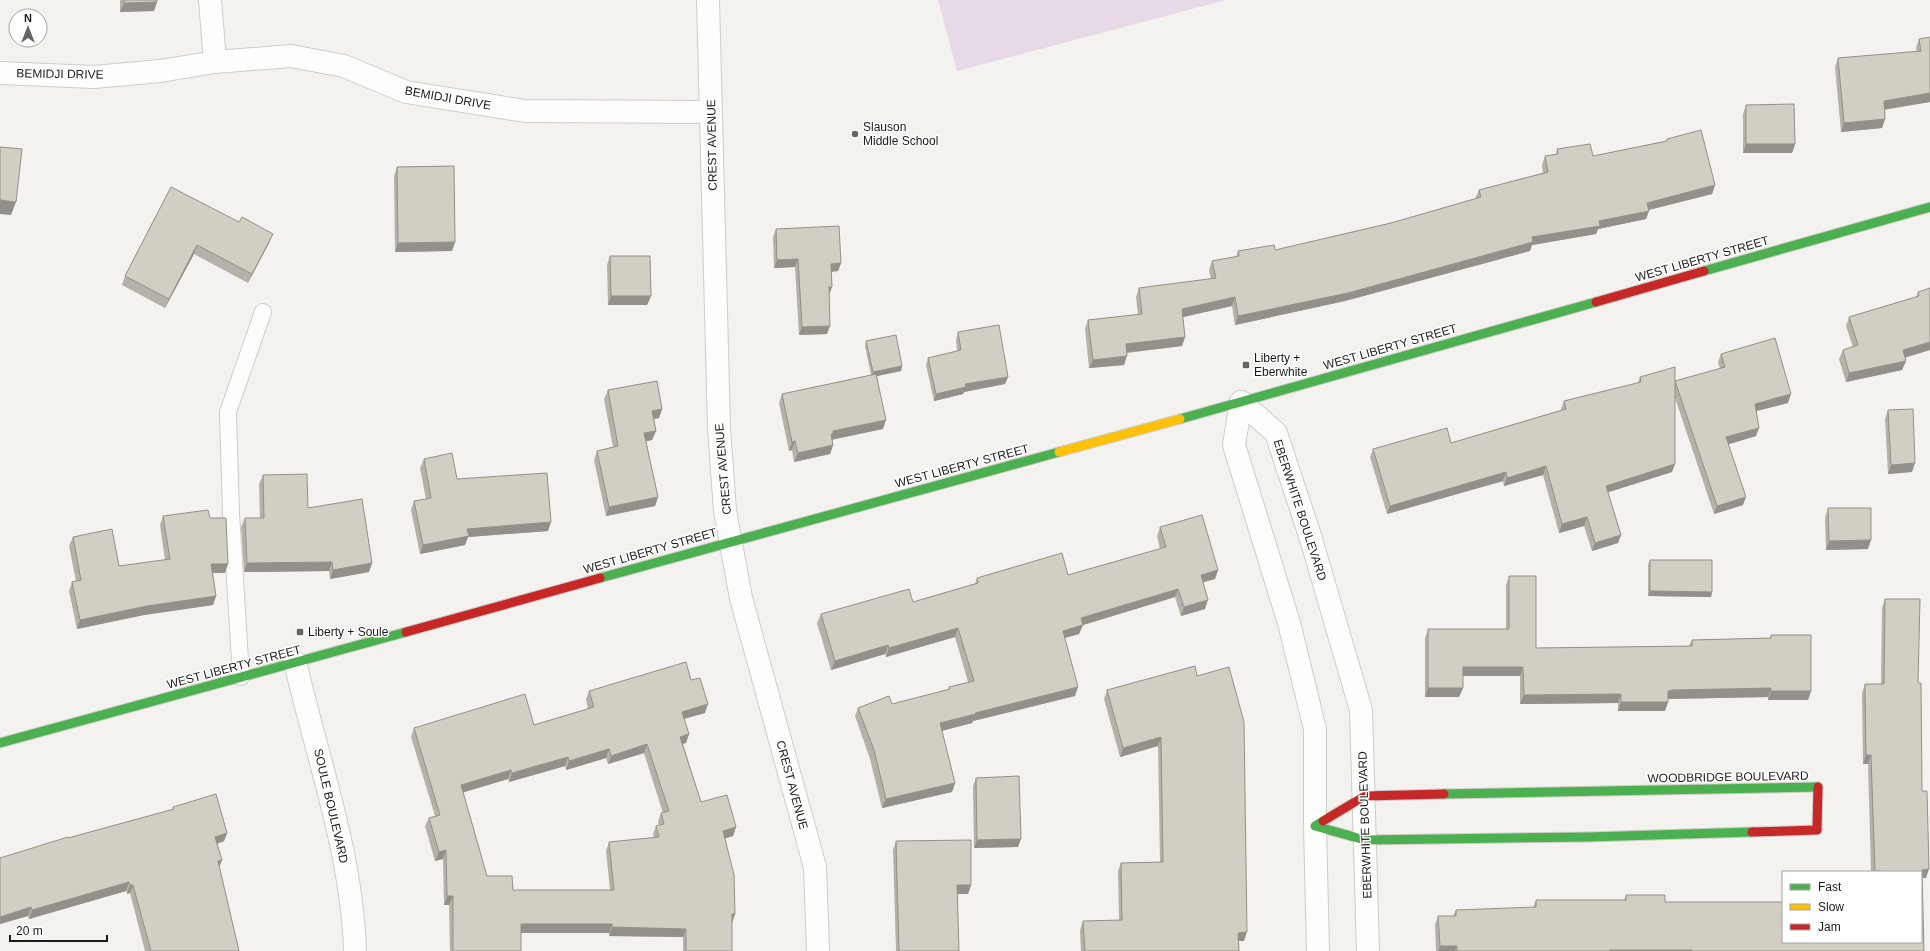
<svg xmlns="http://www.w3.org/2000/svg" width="1930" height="951" viewBox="0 0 1930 951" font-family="Arial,sans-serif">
<rect width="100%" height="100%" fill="#f4f2ee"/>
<path fill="#e6dae7" d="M938,0H1226L957,71Z"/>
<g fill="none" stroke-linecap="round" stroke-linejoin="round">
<defs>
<path id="lane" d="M241,677L231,513L228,412L263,312"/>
<g id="street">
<path d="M210,0L215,62"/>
<path d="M708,0L719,428L725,511L741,598L815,867L818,951"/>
<path d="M0,73L94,77L160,71L215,62L291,56L344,66L406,92L525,111L711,112"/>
<path d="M1241,402L1276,433L1311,539L1361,710L1368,951"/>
<path d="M1241,402L1234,445L1289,623L1315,729V826L1318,951"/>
<path d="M295,662C317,757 352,853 355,951"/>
</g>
<g id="fast">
<path d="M1704,271L1930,207"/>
<path d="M1180,419L1596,302"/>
<path d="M600,578L1059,452"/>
<path d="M0,743L406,632"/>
<path d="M1444,794L1818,787"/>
<path d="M1323,821L1315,826L1365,840L1588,837L1752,832"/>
</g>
<path id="slow" d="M1059,452L1180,419"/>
<g id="jam">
<path d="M1596,302L1704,271"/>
<path d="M406,632L600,578"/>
<path d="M1323,821L1365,796L1444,794"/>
<path d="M1752,832L1817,830L1818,787"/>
</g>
</defs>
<use href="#lane" stroke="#cecdca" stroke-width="18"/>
<use href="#street" stroke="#cecdca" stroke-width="24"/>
<use href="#fast" stroke="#cecdca" stroke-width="11"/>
<use href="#slow" stroke="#cecdca" stroke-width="11"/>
<use href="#jam" stroke="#cecdca" stroke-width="11"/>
<use href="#lane" stroke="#fdfdfc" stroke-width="16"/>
<use href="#street" stroke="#fdfdfc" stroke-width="22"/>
<use href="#fast" stroke="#4caf50" stroke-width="9"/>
<use href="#slow" stroke="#ffc107" stroke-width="9"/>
<use href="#jam" stroke="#c62828" stroke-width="9"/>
</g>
<g fill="#b5b1a9" fill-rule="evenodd">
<path d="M120,0H157V2L154,11L120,12Z"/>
<path d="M1919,39L1930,102L1884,110L1885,119L1882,128L1841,132L1835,67L1838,58L1917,52L1916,48Z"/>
<path d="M1746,105L1795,144L1792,153H1743V114Z"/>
<path d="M1667,139L1715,185L1712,194L1649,210L1646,219L1598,229L1596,234L1532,245L1530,251L1345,301L1235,325L1232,306L1183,317L1185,337L1182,346L1127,353L1124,365L1089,368L1085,329L1088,320L1138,315L1136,297L1139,288L1211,279L1209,270L1212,261L1236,257L1238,251L1275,250L1391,223L1475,199L1479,190L1543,173L1542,165L1545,156L1556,154L1557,149L1593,156L1666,141Z"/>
<path d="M397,167L455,242L452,251L395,252L394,176Z"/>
<path d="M171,187L269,243L248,283L194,254L165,308L122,285L125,276Z"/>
<path d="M776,229L841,263L838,271L831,272L832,287L829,295L827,334L799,335L795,267L774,268L773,237Z"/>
<path d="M610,256L651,296L647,305H608L607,265Z"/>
<path d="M1930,288V350L1905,358L1906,361L1902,370L1846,382L1839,359L1843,350L1853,347L1846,326L1849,317L1916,297L1918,292Z"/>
<path d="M958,332L1008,377L1005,384L964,392L963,394L934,401L926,365L928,358L957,351L956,340Z"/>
<path d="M866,341L902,366L901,371L877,376L883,429L832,439L833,445L830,454L794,462L792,450L789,451L779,403L782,394L871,375L865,346Z"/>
<path d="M1721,354L1788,403L1757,411L1756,436L1728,444L1743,505L1714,514L1675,398L1672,472L1608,492L1621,535L1618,543L1592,551L1584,526L1559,533L1543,475L1504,486L1503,481L1387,514L1370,457L1373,449L1451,443L1561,410V409L1564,401L1638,383L1640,377L1675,382L1720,369L1718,362Z"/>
<path d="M608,390L662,409L659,418L654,419L656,431L652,440L646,441L658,497L655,506L606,516L594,460L597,451L613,447L604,399Z"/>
<path d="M1888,410L1912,472L1888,474L1885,419Z"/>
<path d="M424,459L457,479L548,531L468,537L465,545L420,554L411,510L414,501L426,499L420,468Z"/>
<path d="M263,475L308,508L372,563L369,572L330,579L329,571L244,572L241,527L245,518H260L259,484Z"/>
<path d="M1828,508L1868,549L1826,550L1825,518Z"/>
<path d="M163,516L210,518L225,573H213L216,596L213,605L144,615L77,629L69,591L72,582L76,581L69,546L73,537L119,566L165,560L160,525Z"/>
<path d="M1160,527L1218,570L1215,579L1203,582L1205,609L1181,616L1175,597L1083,625L1079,634L1065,638L1075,696L973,721L972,723L942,731L955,783L952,792L882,808L870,759L855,716L858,708L892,704L948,690L949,687L968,682L955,637L886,657L885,654L831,670L817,623L821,614L913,602L975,584L977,578L1068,575L1160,549L1157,536Z"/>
<path d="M1650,560L1712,592L1711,597L1648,596V565Z"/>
<path d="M1509,576L1536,648L1689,646L1692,640L1770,638L1771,635L1811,691L1808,700H1768V697L1670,699H1668V702L1665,711H1618V703L1520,704V676H1463V688L1459,697H1425V638L1428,629H1506V585Z"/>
<path d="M1885,599L1918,683L1922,791L1926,878H1922L1924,951H1436L1435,925L1438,916H1453L1456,910L1533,908L1536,900H1624L1626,895L1665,902L1783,942H1921V872H1871L1868,764H1863L1862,693L1865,684H1881L1882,608Z"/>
<path d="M1195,666L1244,941H1239V951H1081L1080,930L1083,921L1119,920L1118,871L1121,863L1160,862L1158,746L1120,757L1104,699L1107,690Z"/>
<path d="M691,680L705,713L684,719L689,734L686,743L683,744L701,802L736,827L733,836L725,838L735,914L732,922V951H683V937L609,936V933H521V951H450L449,905H444L443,859L435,861L425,826L429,818L435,816L411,737L414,728L534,725L588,709L586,699L589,691ZM644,753L663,813H661L658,822L659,825L656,826L653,834L654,838L609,842L606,851L610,890H513L487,876L463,792L508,779L509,782L565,766L566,770L606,758L608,764Z"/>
<path d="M976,778L1018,847L974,848L973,786Z"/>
<path d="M173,807L227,833L224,841L217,844L219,868L239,951H145L130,893L127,894L126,891L29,919L28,916L0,924L68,838L172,810Z"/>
<path d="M896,841L971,885L968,894H957L959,951H896L893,850Z"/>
</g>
<g fill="#939089">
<path d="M157,2L154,11L120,12L124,3Z"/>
<path d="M1930,93V102L1880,110L1884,101Z"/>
<path d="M1885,119L1882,128L1841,132L1844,123Z"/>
<path d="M1746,144H1795L1792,153H1743Z"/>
<path d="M1715,185L1712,194L1644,211L1647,203Z"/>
<path d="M0,200L16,202L11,215L0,214Z"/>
<path d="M1649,211L1646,219L1598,229L1596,234L1532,245L1530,251L1345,301L1235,325L1238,316L1532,237L1599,221Z"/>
<path d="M273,234L269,243L248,283L252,274Z"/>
<path d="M455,242L452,251L395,252L398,243Z"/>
<path d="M197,245L194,254L165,308L169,299Z"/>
<path d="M798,259L795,267L774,268L777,260Z"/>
<path d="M841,263L838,271L828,272L831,264Z"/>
<path d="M829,287H832L829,295H826Z"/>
<path d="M611,296H651L647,305H608Z"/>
<path d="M1235,297L1232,306L1179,318L1182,309Z"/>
<path d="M830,326L827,334L799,335L802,327Z"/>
<path d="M1185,337L1182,346L1123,353L1126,344Z"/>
<path d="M1930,342V350L1899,359L1903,350Z"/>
<path d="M1127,356L1124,365L1089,368L1093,360Z"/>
<path d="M1906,361L1902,370L1846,382L1849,373Z"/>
<path d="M902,366L901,371L872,377L873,372Z"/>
<path d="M1008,377L1005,384L964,392L963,394L934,401L936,394L965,384Z"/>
<path d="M1791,394L1788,403L1752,412L1755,404Z"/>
<path d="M662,409L659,418L649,420L652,411Z"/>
<path d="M886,420L883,429L831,440V434L833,431Z"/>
<path d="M1759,428L1756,436L1723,446L1726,437Z"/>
<path d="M656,431L652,440L641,442L644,433Z"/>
<path d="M795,441L792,450L789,451L792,442Z"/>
<path d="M833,445L830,454L794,462L798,453Z"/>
<path d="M1915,463L1912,472L1888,474L1891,465Z"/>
<path d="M1675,464L1672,472L1603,494L1606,486Z"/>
<path d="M1546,466L1543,475L1504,486L1507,478Z"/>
<path d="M1506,472L1503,481L1387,514L1390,506Z"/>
<path d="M658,497L655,506L606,516L609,507Z"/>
<path d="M1746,497L1743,505L1714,514L1717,506Z"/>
<path d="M1587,517L1584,526L1559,533L1562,524Z"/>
<path d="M551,522L548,531L468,537L465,545L420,554L423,545L467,529Z"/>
<path d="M1621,535L1618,543L1592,551L1595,543Z"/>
<path d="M1871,540L1868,549L1826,550L1829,541Z"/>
<path d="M332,562L329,571L244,572L247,563Z"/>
<path d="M372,563L369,572L330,579L333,570Z"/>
<path d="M211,564H228L225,573H208Z"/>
<path d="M1218,570L1215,579L1197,584L1201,575Z"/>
<path d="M1178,589L1175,597L1083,625L1079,634L1060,639L1063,631L1081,618Z"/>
<path d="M1650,591L1712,592L1711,597L1648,596Z"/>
<path d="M216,596L213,605L144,615L77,629L80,620L147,606Z"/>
<path d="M1208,600L1205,609L1181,616L1184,607Z"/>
<path d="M958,628L955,637L886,657L889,648Z"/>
<path d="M888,645L885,654L831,670L835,661Z"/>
<path d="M1463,667H1523L1520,676H1459Z"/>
<path d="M1078,687L1075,696L973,721L972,723L937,732L940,723L975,713Z"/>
<path d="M1428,688H1463L1459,697H1425Z"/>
<path d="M1771,688L1768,697L1665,699L1668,691L1673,690Z"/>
<path d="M1771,691H1811L1808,700H1768Z"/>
<path d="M1621,694L1618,703L1520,704L1524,695Z"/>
<path d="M1621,702H1668L1665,711H1618Z"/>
<path d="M708,704L705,713L679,720L682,712Z"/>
<path d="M689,734L686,743L677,745L680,737Z"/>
<path d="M1161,737L1158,746L1120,757L1123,748Z"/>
<path d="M647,744L644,753L608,764L611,756Z"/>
<path d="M609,749L606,758L566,770L569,761Z"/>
<path d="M1866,755H1871L1868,764H1863Z"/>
<path d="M568,757L565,766L509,782L512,773Z"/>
<path d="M511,770L508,779L458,794L461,785Z"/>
<path d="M955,783L952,792L882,808L886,799Z"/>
<path d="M736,827L733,836L720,840L723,831Z"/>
<path d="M227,833L224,841L212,845L215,837Z"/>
<path d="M1021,839L1018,847L974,848L977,840Z"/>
<path d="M446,850L443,859L435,861L439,852Z"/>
<path d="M222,860L219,868L218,861Z"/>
<path d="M1929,869L1926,878H1921L1922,870Z"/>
<path d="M129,882L126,891L29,919L32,910Z"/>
<path d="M130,885H133L130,893L127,894Z"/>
<path d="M957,885H971L968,894H954Z"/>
<path d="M447,896H453L449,905H444Z"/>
<path d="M31,907L28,916L0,924V917Z"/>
<path d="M732,914H735L732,923Z"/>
<path d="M521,924H612L609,933H518Z"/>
<path d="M612,927L686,929L683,937L609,936Z"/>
<path d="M1247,932L1244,941H1235L1238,933Z"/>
<path d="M1440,946H1457L1455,951H1438Z"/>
<path d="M1610,950H1692V951H1609Z"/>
</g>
<g fill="#d2cec4" stroke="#939089" fill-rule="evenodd">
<path d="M124,0H157V2L124,3Z"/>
<path d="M1930,37V93L1884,101L1885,119L1844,123L1838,58L1921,51L1919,39Z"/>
<path d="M1794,104L1795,144H1746V105Z"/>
<path d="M1701,130L1715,185L1647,203L1649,211L1599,221L1600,226L1532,237L1533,242L1348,293L1238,316L1235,297L1182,309L1185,337L1126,344L1127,356L1093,360L1088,320L1142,314L1139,288L1216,278L1212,261L1239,256L1238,251L1274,245L1275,250L1391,223L1481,197L1479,190L1548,172L1545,156L1558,154L1557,149L1590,144L1593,156L1667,141V139Z"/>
<path d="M0,147L22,149L16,202L0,200Z"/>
<path d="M454,166L455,242L398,243L397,167Z"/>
<path d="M171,187L239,222L242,217L273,234L252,274L197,245L169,299L125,276Z"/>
<path d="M839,226L841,263L831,264L832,287H829L830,326L802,327L798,259L777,260L776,229Z"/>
<path d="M610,256H650L651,296H611Z"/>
<path d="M1930,288V342L1903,350L1906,361L1849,373L1843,350L1858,345L1849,317L1919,296L1918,292Z"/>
<path d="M999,325L1008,377L965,384L966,387L936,394L928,358L961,350L958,332Z"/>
<path d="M896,335L902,366L873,372L866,341Z"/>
<path d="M1775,338L1791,394L1755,404L1759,428L1726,437L1746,497L1717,506L1675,381L1725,367L1721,354Z"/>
<path d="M1675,367V464L1606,486L1621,535L1595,543L1587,517L1562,524L1546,466L1507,478L1506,472L1390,506L1373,449L1447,428L1451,443L1566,409L1564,401L1641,382L1640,377Z"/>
<path d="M876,374L886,420L833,431V434H831L833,445L798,453L795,441L792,442L782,394Z"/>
<path d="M657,381L662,409L652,411L656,431L644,433L658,497L609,507L597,451L618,446L608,390Z"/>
<path d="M1913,409L1915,463L1891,465L1888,410Z"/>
<path d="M452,453L457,479L547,473L551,522L467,529L469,536L423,545L414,501L431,498L424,459Z"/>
<path d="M307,474L308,508L362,499L372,563L333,570L332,562L247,563L245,518H264L263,475Z"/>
<path d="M1828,508H1871V540L1829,541Z"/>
<path d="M208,510L210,518H226L228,564H211L216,596L147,606L80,620L72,582L81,580L73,537L112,529L119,566L170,559L163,516Z"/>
<path d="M1202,515L1218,570L1201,575L1208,600L1184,607L1178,589L1081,618L1083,625L1063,631L1078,687L975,713L976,714L940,723L955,783L886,799L874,750L858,708L889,696L892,704L950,689L949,687L974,681L958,628L889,648L888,645L835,661L821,614L909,589L913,602L978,583L977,578L1062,553L1068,575L1166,547L1160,527Z"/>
<path d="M1650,560H1712V592L1650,591Z"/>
<path d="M1509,576H1536V648L1692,646V640L1771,638V635H1811V691H1771V688L1673,690L1668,691V702H1621V694L1524,695L1523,667H1463V688H1428V629H1509Z"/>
<path d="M1885,599H1920L1918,683H1921L1922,791H1927L1929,869L1922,870L1924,951H1692V950H1610V951H1457V946H1440L1438,916H1456V910L1536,907V900H1626V895H1665V902H1783V942H1921V872H1881V871H1875L1871,755H1866L1865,684H1884Z"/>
<path d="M686,662L691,680L700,678L708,704L682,712L689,734L680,737L701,802L727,795L736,827L723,831L734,875L735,914H732V951H686V929L612,927V924H521V951H453V896H447L446,850L439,852L429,818L440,815L414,728L525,694L534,725L594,707L589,691ZM647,744L669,811L661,813L664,824L656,826L659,837L609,842L614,890H513L512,876H487L461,785L511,770L512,773L568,757L569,761L609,749L611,756Z"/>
<path d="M1195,666L1197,676L1229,667L1244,722L1247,932L1238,933L1239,951H1085L1083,921L1122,920L1121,863L1163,862L1161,737L1123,748L1107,690Z"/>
<path d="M1019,776L1021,839L977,840L976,778Z"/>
<path d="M216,794L227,833L215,837L222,860L218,861L239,951H151L133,885H130L129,882L32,910L31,907L0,917V858L68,837V838L174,809L173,807Z"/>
<path d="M971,840V885H957L959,951H899L896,841Z"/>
</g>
<g fill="#686664" stroke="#fff" stroke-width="1.5">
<circle cx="855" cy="134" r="4"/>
<rect x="1242" y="361" width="8" height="8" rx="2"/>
<rect x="296" y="628" width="8" height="8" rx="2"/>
</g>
<g text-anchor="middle" stroke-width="3" stroke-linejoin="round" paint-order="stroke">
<g font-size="12" fill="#1c1b19" stroke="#fff">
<text transform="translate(60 74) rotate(1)" y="4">BEMIDJI DRIVE</text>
<text transform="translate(448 98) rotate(10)" y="4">BEMIDJI DRIVE</text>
<text transform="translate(712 145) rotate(-91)" y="4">CREST AVENUE</text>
<text transform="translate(1702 259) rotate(-16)" y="4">WEST LIBERTY STREET</text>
<text transform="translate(1390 347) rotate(-16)" y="4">WEST LIBERTY STREET</text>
<text transform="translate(962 466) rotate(-15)" y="4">WEST LIBERTY STREET</text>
<text transform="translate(723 469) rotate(-95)" y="4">CREST AVENUE</text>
<text transform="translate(1300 510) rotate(72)" y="4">EBERWHITE BOULEVARD</text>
<text transform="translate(650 551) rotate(-16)" y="4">WEST LIBERTY STREET</text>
<text transform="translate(234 667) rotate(-15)" y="4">WEST LIBERTY STREET</text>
<text transform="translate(1728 777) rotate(-1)" y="4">WOODBRIDGE BOULEVARD</text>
<text transform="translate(792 785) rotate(75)" y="4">CREST AVENUE</text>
<text transform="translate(331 806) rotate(77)" y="4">SOULE BOULEVARD</text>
<text transform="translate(1365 825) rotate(-92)" y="4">EBERWHITE BOULEVARD</text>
</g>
<g font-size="12" fill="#1c1b19" stroke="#fff" text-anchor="start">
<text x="863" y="131">Slauson<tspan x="863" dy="14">Middle School</tspan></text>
<text x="1254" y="362">Liberty +<tspan x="1254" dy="14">Eberwhite</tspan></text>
<text x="308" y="636">Liberty + Soule</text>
</g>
</g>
<rect x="1782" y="871" width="140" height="72" fill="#ffffff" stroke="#a4a4a3"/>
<rect x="1790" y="884" width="20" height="6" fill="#4caf50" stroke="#a4a4a3"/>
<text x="1818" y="891" font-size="12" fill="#1c1b19">Fast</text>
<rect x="1790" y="904" width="20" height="6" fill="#ffc107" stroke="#a4a4a3"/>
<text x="1818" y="911" font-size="12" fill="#1c1b19">Slow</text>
<rect x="1790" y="924" width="20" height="6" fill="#c62828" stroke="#a4a4a3"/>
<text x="1818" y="931" font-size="12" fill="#1c1b19">Jam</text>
<g transform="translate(28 28)"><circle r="19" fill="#ffffff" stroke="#a4a4a3"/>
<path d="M0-3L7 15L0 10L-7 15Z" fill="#686664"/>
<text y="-6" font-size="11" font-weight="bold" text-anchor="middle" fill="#1c1b19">N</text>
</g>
<path d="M10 935v6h97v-6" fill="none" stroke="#1c1b19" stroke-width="2"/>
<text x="16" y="935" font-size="12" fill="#1c1b19" stroke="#ffffff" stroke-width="3" paint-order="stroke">20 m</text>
</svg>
